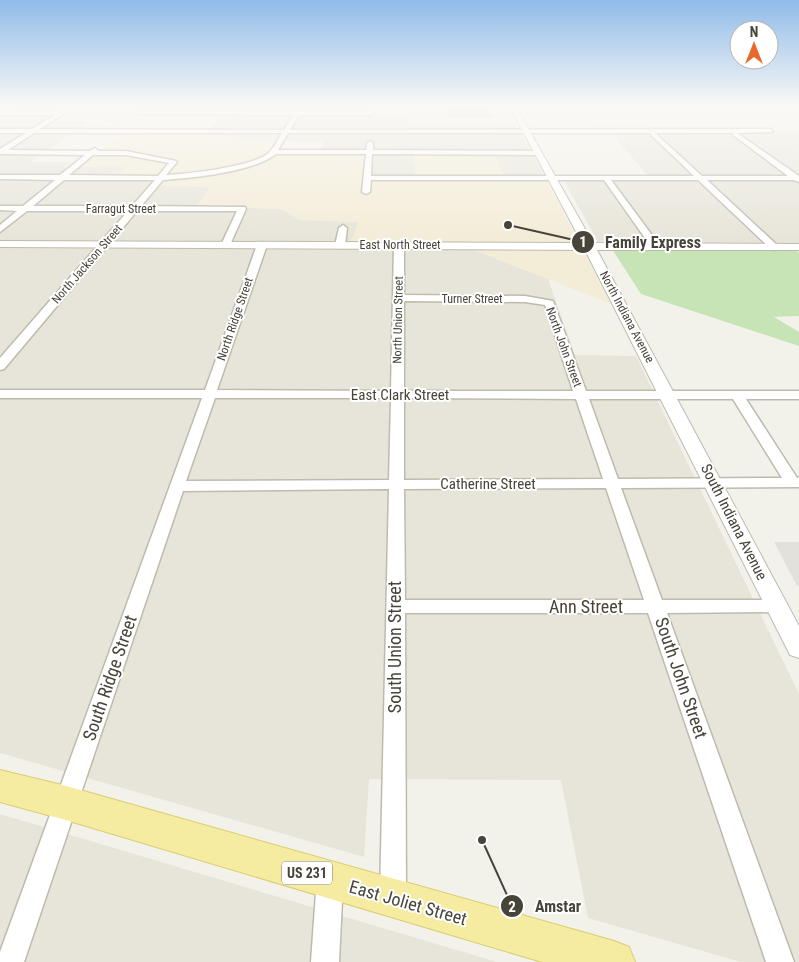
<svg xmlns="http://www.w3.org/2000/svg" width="799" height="962" viewBox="0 0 799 962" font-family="'Roboto Condensed',sans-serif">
<rect width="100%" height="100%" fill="#f3f2ea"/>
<g fill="#e7e5d9">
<path d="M108,107H366L365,113H409L411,122L515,123L545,177H503L496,155H414L416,176H363L320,154L324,142L234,139L237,133H207L224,112H133L118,124L96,117Z"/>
<path d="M0,114H52L42,121L87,122L31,162H70L65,167H127L117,175L167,176L161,186L211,187L197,206L281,209L300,220L359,222L349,248L471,249L548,279L575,355L636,356L799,694V962H741L588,918L561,780L369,779L364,857L0,753Z"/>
<path d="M610,132H799V243L598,242L562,177L648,176Z"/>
<path d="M0,814L497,962H0Z"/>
</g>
<path fill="#f3ecd7" d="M122,132L238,133L234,139L270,140L265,153L366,154L364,176H416L414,155H496L503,177H545L611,304L457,243L350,242L359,222L300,220L281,209L196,206L210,187L161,186L167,176L116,175L126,167H81Z"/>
<path fill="#e3e1db" d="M774,542H799V586H797Z"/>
<path fill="#c7e4b7" d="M612,249L796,250L799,253V316L774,317L799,332V346L641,294Z"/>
<path fill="#d4d0c0" stroke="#cec9b4" d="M446,107H487L493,117H448Z"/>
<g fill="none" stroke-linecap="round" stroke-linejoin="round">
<defs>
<g id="minor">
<path d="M67,107H74L40,129L284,130L293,115L138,114L140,111H371L374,113L371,115H299L290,130L771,129L773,132L737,133L799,176V182L794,180H707L777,245L779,247L774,250L771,249L698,180H611L660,246L655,249L652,248L604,180H371L370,192L366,194L362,192L366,154H276C253,172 192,178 163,180L141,206L245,207L246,209L229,247H223L221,245L237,211H137L4,369L0,370V358L128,211H27L0,232V225L17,211L0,210V206H23L55,180L0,179V175H60L85,155L0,154V149L26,133H0V129H32L55,115H0V111H60ZM34,133H282C277,141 273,150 266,155C248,167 189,174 166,175L177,162L176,161L126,151H98L95,148L90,151L8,150ZM288,133H651V135L694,176H371L372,154L538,155L541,153L538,151L373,150V143L370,141L367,143L366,150H278ZM655,133H733V135L788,176H702ZM93,155H126L169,163L158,176L69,175ZM64,180H155L132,206H33Z"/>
<path d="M343,225L347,228L345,245L340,248L335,245L339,228Z"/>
<path d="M262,242L267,245L217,390L391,391L394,245L399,242L404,245V295L525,296L553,301L586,391H799V399H746L797,478L799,477V487L621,488L662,600H777L783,601L786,606L783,611L777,612L667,613L794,962H766L648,613H405L406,897L402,906L393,910L384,906L380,897L389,489L183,491L24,962H0V952L202,398H0V390H205L257,245ZM404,301L525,302L545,305L573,391H404ZM215,398H391L389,480L186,481ZM404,398L576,399L603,479L404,480ZM589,399H733L782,478L618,479ZM606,488L644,600H405L404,489Z"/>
<path d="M330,867L339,870L343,879L339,962H311L317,879L321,870Z"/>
</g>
<g id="tertiary">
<path d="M11,107H21L0,114V110Z"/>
<path d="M510,107H516L593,243L799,244V250H597L799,626V658L790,655L787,649L585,250L0,247V241L582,243Z"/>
</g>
<path id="primary" d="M0,770L66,786L614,941L629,947L635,962H542L66,820L0,802Z"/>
</defs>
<use href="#minor" stroke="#bebbad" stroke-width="3"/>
<use href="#tertiary" stroke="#bebbad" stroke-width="2"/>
<use href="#primary" stroke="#dacd72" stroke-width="2"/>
<use href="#minor" fill="#fff" fill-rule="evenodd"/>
<use href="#tertiary" fill="#fff" fill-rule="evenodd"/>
<use href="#primary" fill="#f5eca1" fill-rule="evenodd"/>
</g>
<linearGradient id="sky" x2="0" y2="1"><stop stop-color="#90bbe9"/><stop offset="0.44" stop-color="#faf9f6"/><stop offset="1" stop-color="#faf9f6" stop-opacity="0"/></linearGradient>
<rect width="799" height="241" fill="url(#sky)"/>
<g text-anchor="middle" stroke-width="4" stroke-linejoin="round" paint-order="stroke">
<g font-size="12" fill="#474439" stroke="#fff">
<text x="121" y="213">Farragut Street</text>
<text x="400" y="249">East North Street</text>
<text transform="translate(87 264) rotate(-49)" y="4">North Jackson Street</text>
<text x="472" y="303">Turner Street</text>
<text transform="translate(627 317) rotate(62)" y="4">North Indiana Avenue</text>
<text transform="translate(235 319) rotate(-71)" y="4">North Ridge Street</text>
<text transform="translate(398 320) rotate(-89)" y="4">North Union Street</text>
<text transform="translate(564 347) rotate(70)" y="4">North John Street</text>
</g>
<rect fill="#fff" stroke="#7e7c74" stroke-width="1" x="282" y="861.5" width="50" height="23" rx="4"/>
<g font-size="14" font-weight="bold" fill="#474439">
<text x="307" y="878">US 231</text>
</g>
<g font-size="15" fill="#474439" stroke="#fff">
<text x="400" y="400">East Clark Street</text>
<text x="488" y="489">Catherine Street</text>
<text transform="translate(734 522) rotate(63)" y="5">South Indiana Avenue</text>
</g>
<g font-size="18" fill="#474439" stroke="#fff">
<text x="586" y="613">Ann Street</text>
<text transform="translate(395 647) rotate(-90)" y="6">South Union Street</text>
<text transform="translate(110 678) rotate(-71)" y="6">South Ridge Street</text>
<text transform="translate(681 678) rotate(71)" y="6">South John Street</text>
<text transform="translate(408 903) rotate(16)" y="6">East Joliet Street</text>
</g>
</g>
<path fill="none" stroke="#474439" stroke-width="2" d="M508 225L583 242M482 840L512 906"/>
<g fill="#474439" stroke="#fff" stroke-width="2">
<circle cx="508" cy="225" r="5"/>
<circle cx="482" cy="840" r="5"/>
<circle cx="583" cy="242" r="12"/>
<circle cx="512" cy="906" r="12"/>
</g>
<g font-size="15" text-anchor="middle" font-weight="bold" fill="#fff">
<text x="583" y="247">1</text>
<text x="512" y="912">2</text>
</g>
<g font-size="16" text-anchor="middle" font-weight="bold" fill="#474439" stroke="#fff" stroke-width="4" stroke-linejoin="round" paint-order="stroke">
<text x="653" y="248">Family Express</text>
<text x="558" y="912">Amstar</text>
</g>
<g transform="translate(754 45)"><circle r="24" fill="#ffffff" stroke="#b5b4b0"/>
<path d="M0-4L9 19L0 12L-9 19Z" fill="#e76a2d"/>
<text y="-8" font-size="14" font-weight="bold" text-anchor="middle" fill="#474439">N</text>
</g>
</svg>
